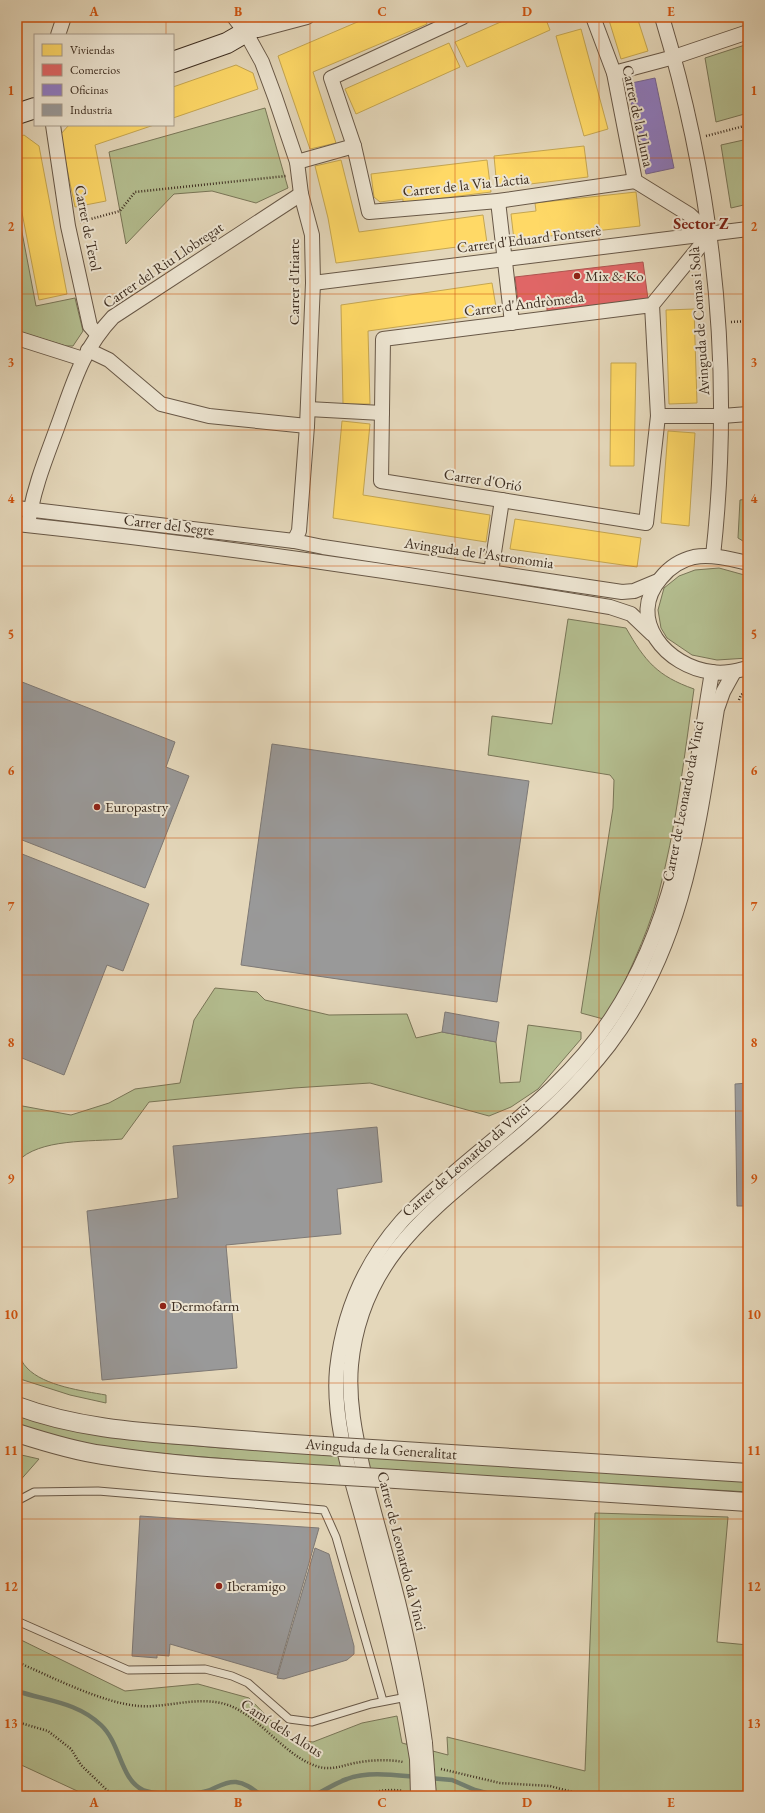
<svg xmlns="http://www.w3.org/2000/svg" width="765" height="1813" viewBox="0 0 765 1813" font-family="'EB Garamond',serif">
<rect width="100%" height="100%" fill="#e4d7ba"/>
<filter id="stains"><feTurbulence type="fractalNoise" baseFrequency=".005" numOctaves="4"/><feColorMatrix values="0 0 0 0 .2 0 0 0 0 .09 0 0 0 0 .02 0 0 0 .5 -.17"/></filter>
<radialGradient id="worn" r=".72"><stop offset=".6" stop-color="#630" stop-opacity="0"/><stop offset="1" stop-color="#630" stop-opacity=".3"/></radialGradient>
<g fill="#b4be90" stroke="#797658">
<path d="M748,44V113L716,122L705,58Z"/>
<path d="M265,108L288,188L256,203L212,191L174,194L126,244L109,152Z"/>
<path d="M748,139V204L731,208L721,145Z"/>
<path d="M17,206L36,306L75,298L83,331L73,346H66L17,331Z"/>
<path d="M748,499V544L738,538L740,500Z"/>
<path d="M719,568L748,576V658L717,660L692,655L667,638L661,628L658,610L664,588L679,576L695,570Z"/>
<path d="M568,619L626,628C645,661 657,676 694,689C684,758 676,829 658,896C646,939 625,980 607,1020L581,1013L613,808L614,780L610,775L488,755L492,716L552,724Z"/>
<path d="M215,988L257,992L265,1000L329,1015L407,1014L416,1038L442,1032L496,1042L500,1083L520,1082L528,1025L581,1032V1039L538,1089L511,1107L489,1116L370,1083L294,1088L149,1102L122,1139C91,1142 39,1138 17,1162V1105L71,1115L109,1103L135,1089L180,1083L194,1020Z"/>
<path d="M17,1353C20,1358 23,1364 27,1368C44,1386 83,1391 106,1395V1403L70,1395L17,1378Z"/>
<path d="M17,1413L153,1442L222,1448L748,1481V1492L304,1465L154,1453L97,1446L37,1432L17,1424Z"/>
<path d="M17,1454L39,1459L17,1484Z"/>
<path d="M595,1513L728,1517L717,1642L748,1645V1696L745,1763L748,1764V1796H88L17,1763V1638L125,1691L198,1684L249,1698L289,1739L313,1742L362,1723L397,1716L402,1743L448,1755L447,1737L585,1771Z"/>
</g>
<g fill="#ffd966" stroke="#c5a651">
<path d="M369,17H424L427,24L313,72L336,143L310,149L278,56Z"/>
<path d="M512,17H545L550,30L467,67L455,42Z"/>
<path d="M608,17H637L648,51L621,59Z"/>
<path d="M581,29L608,129L584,136L556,36Z"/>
<path d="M449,43L460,67L356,114L345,89Z"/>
<path d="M236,65L253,73L258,89L173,118V87Z"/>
<path d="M69,125H154L95,145L106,201L75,207L60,135Z"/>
<path d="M24,135L39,146L67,294L39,300L17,187V138Z"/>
<path d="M584,146L588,177L497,188L494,156Z"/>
<path d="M341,160L359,232L483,215L487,243L336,263L328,218L315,166Z"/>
<path d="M487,160L491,192L403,203V199L380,202L374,197L371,174Z"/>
<path d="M636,192L640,226L514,240L511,214L536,211L535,203Z"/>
<path d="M492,283L497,313L368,331L370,404H343L341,305Z"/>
<path d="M694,309L697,403L669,404L666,310Z"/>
<path d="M611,363H636L634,466H610Z"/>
<path d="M342,421L370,424L363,495L490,515L486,542L333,518Z"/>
<path d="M668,431L695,433L689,526L661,523Z"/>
<path d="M515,519L641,538L637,567L510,549Z"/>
</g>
<path fill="#e06666" stroke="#af5551" d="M643,262L648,299L547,311V305L519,308L515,277Z"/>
<path fill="#8e7cc3" stroke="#766592" d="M655,78L674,168L646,174L627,84Z"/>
<g fill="#999" stroke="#7e7975">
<path d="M17,680L175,742L166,767L189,776L145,888L17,838Z"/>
<path d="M272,744L529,781L497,1002L241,965Z"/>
<path d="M747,817H748V875Z"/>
<path d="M17,852L149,904L123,971L107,965L64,1075L17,1056Z"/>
<path d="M445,1012L499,1022L496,1042L442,1032Z"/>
<path d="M748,1083V1206H737L735,1084Z"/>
<path d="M377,1127L382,1182L337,1189L341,1234L226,1245L237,1368L102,1380L87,1211L178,1198L173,1146Z"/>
<path d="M140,1516L319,1528L277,1675L170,1644L169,1656L157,1655V1658L132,1656Z"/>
<path d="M315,1548L329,1554L354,1646V1654L347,1660L284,1679L277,1678Z"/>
</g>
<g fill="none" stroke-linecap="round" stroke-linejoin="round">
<g stroke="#738273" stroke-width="4.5">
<path d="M17,1691C47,1701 77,1702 101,1725C121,1744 120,1779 143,1790C155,1795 197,1795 210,1790C218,1787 226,1781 236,1782C246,1783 254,1790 262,1796"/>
<path d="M429,1778L452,1780L475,1790L497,1796"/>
<path d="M313,1796C324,1791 335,1783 347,1779C367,1771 395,1775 416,1777"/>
</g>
<defs>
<g id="service">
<path d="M17,1501L34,1492L98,1491L324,1510L336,1537L383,1701"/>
<path d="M17,1621L128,1670L205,1669L232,1676L248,1683L289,1719L312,1722L371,1704L407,1697"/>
</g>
<g id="minor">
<path d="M234,17L246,33L262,62L275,97L297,162L301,194L312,235L313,283L307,426L299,531L294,541"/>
<path d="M463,17L331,78L354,146L369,212L498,201L635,181"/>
<path d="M593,17L614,73L635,181L690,215L710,234L652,305L383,339L381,481L646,523L658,416L652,305"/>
<path d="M662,17C715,192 733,374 713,556"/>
<path d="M258,30L307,17"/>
<path d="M58,35L64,17"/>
<path d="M614,73L674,57L748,32"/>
<path d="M53,125L68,226L90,326L97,334"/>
<path d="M297,162L354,146"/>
<path d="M498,201L512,323"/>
<path d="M313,283L748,229"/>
<path d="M17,338L83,359"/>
<path d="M88,350L109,360L161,404L209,416L307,426"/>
<path d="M308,409L382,413"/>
<path d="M658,416H722L748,414"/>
<path d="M17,508L294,541L323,547L622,592L634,591L658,581"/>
<path d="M29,519C34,487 46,458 57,428C73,385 81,351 113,317L301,194"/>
<path d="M17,524C215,545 413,574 610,607L631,614L652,634"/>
<path d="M748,563C731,559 712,554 694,557C681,560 669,568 661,578C625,619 667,667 712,672C724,674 736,671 748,668"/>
<path d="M491,572L502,500"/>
<path d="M414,1741C403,1671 385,1603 367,1535C353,1482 332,1425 337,1369C343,1315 364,1264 401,1222C417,1204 436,1189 454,1173C510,1125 571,1080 612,1017C680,915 692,791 712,672"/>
<path d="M425,1743C418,1688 407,1635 393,1582C383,1544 372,1507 363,1469C355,1435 348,1400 351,1365C361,1261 428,1213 501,1152C541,1120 578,1085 609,1045C685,945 698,828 717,709L723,692L734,672"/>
</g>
<g id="tertiary">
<path d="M17,1406C73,1427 134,1432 193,1436C237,1440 280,1443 324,1446"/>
<path d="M17,1433C45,1442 74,1451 103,1455C178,1467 254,1470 330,1475"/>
<path d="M388,1450L748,1473"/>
<path d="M396,1479L748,1502"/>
</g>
<g id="secondary">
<path d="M173,62L227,43L272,17"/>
<path d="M17,114L35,108"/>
</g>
</defs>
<use href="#service" stroke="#685847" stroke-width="9"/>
<use href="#minor" stroke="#685847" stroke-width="16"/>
<use href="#tertiary" stroke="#685847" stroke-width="20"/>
<use href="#secondary" stroke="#3e2e21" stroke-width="22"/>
<g stroke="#3e2e21" stroke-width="2.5" stroke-dasharray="1 2" stroke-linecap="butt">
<path d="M706,136L748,125"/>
<path d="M80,222L120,211L135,192L286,176"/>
<path d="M731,322L748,321"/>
<path d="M739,700L741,695L748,690"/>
<path d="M17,1662C52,1677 102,1703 139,1706C166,1708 193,1697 221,1703C257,1711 281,1754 316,1766C330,1771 341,1766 355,1763C369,1760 388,1759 403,1762"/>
<path d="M17,1722L48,1731L71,1749L81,1765L113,1796"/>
<path d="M441,1769L500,1783L550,1786L587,1796"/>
<path d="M365,1796C377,1790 390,1789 403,1791"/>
</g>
<use href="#service" stroke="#ede5d2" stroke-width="7"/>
<use href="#minor" stroke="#ede5d2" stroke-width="14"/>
<use href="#tertiary" stroke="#ede5d2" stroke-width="18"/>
<use href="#secondary" stroke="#ede5d2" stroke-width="20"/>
<defs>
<g id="minor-bridge">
<path d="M414,1741L417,1759L418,1796"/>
<path d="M425,1743L429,1796"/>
</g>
<g id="tertiary-bridge">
<path d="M324,1446L388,1450"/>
<path d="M330,1475L396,1479"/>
</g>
</defs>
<use href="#minor-bridge" stroke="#685847" stroke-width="16" stroke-linecap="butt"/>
<use href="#tertiary-bridge" stroke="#685847" stroke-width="20" stroke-linecap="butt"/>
<use href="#minor-bridge" stroke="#ede5d2" stroke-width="14"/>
<use href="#tertiary-bridge" stroke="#ede5d2" stroke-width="18"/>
</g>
<path fill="none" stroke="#ce530f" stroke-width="1" stroke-opacity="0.55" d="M166,17V35M310,17V1796M455,17V1796M599,17V1796M166,125V1796M17,158H748M17,294H748M17,430H748M17,566H748M17,702H748M17,838H748M17,975H748M17,1111H748M17,1247H748M17,1383H748M17,1519H748M17,1655H748"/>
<g fill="#8f2418" stroke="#ede5d2" stroke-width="1.5">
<circle cx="577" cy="276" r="4"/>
<circle cx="97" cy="807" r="4"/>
<circle cx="163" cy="1306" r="4"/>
<circle cx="219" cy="1586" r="4"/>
</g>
<g text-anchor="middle" stroke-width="4" stroke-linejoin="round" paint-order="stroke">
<g font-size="15" fill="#3e2e21" stroke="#ede5d2">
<text transform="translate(638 116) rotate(78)" y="5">Carrer de la Lluna</text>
<text transform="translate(466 185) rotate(-6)" y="5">Carrer de la Via Làctia</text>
<text transform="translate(88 228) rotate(79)" y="5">Carrer de Terol</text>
<text transform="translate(529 239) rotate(-7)" y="5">Carrer d'Eduard Fontserè</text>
<text transform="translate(163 265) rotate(-34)" y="5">Carrer del Riu Llobregat</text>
<text transform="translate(294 282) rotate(-90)" y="5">Carrer d'Iriarte</text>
<text transform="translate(524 304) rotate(-7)" y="5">Carrer d'Andròmeda</text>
<text transform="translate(699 321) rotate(-94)" y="5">Avinguda de Comas i Solà</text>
<text transform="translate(483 480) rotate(9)" y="5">Carrer d'Orió</text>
<text transform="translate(169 525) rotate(7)" y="5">Carrer del Segre</text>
<text transform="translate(479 553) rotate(8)" y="5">Avinguda de l'Astronomia</text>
<text transform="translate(683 801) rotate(-79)" y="5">Carrer de Leonardo da Vinci</text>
<text transform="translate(466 1160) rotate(-41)" y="5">Carrer de Leonardo da Vinci</text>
<text transform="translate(381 1449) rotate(4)" y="5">Avinguda de la Generalitat</text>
<text transform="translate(402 1551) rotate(76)" y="5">Carrer de Leonardo da Vinci</text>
<text transform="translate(282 1728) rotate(33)" y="5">Camí dels Alous</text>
</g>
<g font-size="15" fill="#3e2e21" stroke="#ede5d2" text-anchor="start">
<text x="585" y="281">Mix &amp; Ko</text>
<text x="105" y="812">Europastry</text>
<text x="171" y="1311">Dermofarm</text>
<text x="227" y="1591">Iberamigo</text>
</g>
<g font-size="16" font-weight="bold" fill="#7a1f14" stroke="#ede5d2">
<text x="701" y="229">Sector Z</text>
</g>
</g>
<rect width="765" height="1813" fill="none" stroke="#e4d7ba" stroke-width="44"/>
<rect x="34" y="34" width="140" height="92" fill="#ede5d2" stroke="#a79c8b"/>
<rect x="42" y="44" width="20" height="12" fill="#ffd966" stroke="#a79c8b"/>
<text x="70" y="54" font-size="12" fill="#3e2e21">Viviendas</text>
<rect x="42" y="64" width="20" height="12" fill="#e06666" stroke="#a79c8b"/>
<text x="70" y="74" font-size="12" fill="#3e2e21">Comercios</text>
<rect x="42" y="84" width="20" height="12" fill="#8e7cc3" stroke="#a79c8b"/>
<text x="70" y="94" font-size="12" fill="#3e2e21">Oficinas</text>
<rect x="42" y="104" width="20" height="12" fill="#999999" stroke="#a79c8b"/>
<text x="70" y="114" font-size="12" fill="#3e2e21">Industria</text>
<rect x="22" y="22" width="721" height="1769" fill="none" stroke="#ce530f" stroke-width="1.5"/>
<g font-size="13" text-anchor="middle" font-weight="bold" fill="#ce530f">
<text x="94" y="16">A</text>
<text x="238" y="16">B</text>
<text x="382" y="16">C</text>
<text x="527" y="16">D</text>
<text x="671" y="16">E</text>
<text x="11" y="95">1</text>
<text x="754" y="95">1</text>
<text x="11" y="231">2</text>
<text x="754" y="231">2</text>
<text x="11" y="367">3</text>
<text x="754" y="367">3</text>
<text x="11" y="503">4</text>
<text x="754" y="503">4</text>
<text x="11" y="639">5</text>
<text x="754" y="639">5</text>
<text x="11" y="775">6</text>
<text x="754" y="775">6</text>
<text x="11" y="911">7</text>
<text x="754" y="911">7</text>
<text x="11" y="1047">8</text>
<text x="754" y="1047">8</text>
<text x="11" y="1183">9</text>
<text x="754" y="1183">9</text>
<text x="11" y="1319">10</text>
<text x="754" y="1319">10</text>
<text x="11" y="1455">11</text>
<text x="754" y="1455">11</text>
<text x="11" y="1591">12</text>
<text x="754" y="1591">12</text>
<text x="11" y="1728">13</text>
<text x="754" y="1728">13</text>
<text x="94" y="1807">A</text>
<text x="238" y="1807">B</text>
<text x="382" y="1807">C</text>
<text x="527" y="1807">D</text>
<text x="671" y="1807">E</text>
</g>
<rect width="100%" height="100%" filter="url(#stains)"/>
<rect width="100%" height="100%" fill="url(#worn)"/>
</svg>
